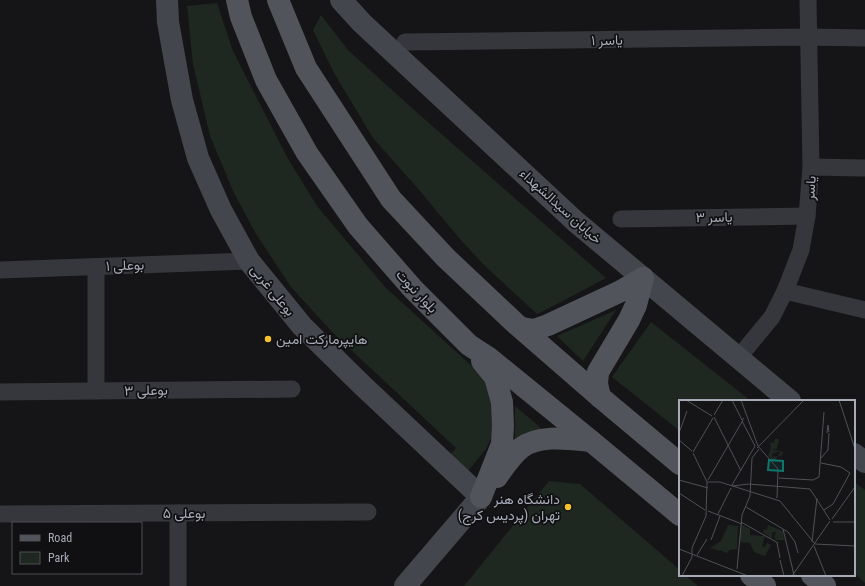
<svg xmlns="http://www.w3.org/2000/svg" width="865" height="586" viewBox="0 0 865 586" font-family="'Roboto Condensed',Vazirmatn,sans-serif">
<rect width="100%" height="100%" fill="#151517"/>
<g fill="#1f2721">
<path d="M217,3L233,51L287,157L317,206L385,287L487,380L495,407V430L486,449L468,471L460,462L449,456L456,448L333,333L291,287L256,234L234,193L210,136L193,64L187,6Z"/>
<path d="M321,15L348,50L413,109L606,278L557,304L537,314L484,265L459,238L420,191L373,138L334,73L313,30Z"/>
<path d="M616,310L583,361L557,336Z"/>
<path d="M651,322L751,401H680V431L612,377Z"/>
<path d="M515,406L541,428L515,446Z"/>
<path d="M549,481L580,484L680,570V575H685L698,586H464Z"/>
<path d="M854,482L865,490V583L854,573Z"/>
</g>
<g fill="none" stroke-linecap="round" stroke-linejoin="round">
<g stroke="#36373c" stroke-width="17">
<path d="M405,42L809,37L865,38"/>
<path d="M811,167L865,168"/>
<path d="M621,219L807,216"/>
<path d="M96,267V391"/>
<path d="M0,270L249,261"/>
<path d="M785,291L865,310"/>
<path d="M739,357L772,317L785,291L801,250L807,216L811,167L808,0"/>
<path d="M0,392L292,389"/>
<path d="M178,513V586"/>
<path d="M0,514L368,512"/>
</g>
<g stroke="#44464d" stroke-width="22">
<path d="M167,0L168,22L182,100L198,158L221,210L249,261L302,326L362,385L481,497L405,586"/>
<path d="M341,0L362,23L576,222L790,401"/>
<path d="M854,454L865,462"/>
</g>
<g stroke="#52545c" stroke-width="22">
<path d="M237,0L241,17L266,80L307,153L358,226L413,289L469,345L489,358L591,441L680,515"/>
<path d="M278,0L306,68L391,199L446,258L515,323L600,397L680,464"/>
<path d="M522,328L534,330L548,325L621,291L643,278"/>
<path d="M600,397L597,384L598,372L629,320L636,305L643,278"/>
<path d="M497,477C504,467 511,456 521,448C539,434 570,439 591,441"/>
<path d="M481,497L502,444L503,426L502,402L495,377L482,361"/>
<path d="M751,575L765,586"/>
<path d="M812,575L825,586"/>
</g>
</g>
<g fill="#f7c02e" stroke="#101012" stroke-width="1.5">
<circle cx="268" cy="339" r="4"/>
<circle cx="568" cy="507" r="4"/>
</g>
<g text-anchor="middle" stroke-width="3.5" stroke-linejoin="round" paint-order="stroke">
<g font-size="14" fill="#a7abb8" stroke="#101012">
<text transform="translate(607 40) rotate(-1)" y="5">یاسر ۱</text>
<text transform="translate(810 188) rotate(-86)" y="5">یاسر</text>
<text transform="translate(561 206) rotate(42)" y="5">خیابان سیدالشهداء</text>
<text transform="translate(714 217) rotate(-1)" y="5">یاسر ۳</text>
<text transform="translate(125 265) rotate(-2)" y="5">بوعلی ۱</text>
<text transform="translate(273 290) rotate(51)" y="5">بوعلی غربی</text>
<text transform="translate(417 291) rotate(47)" y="5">بلوار نبوت</text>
<text transform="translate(146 390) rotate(-1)" y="5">بوعلی ۳</text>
<text x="184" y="518">بوعلی ۵</text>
</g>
<g font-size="14" fill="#a7abb8" stroke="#101012" text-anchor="start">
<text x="276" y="344">هایپرمارکت امین</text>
<text x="560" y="504" text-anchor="end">دانشگاه هنر<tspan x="560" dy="16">تهران (پردیس کرج)</tspan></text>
</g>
</g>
<g transform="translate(679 400)">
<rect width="176" height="176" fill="#151517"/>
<path d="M96,39H100L98,48L94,50L103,51L104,53L101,57L99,54H96H101V51L93,54V57L99,56L95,62L89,56L92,48L91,42L95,43ZM49,125L59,126L58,149L50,150L49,153L31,148L42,141ZM63,125L71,129V135L86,136L83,146L86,147L88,143L92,145L86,156L75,152L71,143L60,142ZM89,125L104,131L105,140H95L97,139L95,138L97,132H93V139L84,132L85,129L88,130Z" fill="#1f2721"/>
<path fill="none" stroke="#4f5157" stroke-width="1" d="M7,0L33,16M53,0L63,20L65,18M62,0L79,46L99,69L98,98M160,0L176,49M35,15L44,0M35,17L62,71M0,33L8,11M148,33L149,25L150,32M0,40L13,51M78,48L125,0M14,52L34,18M142,58L149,50L150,33M142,63L162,67L171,73L154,104L145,110M100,78L134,80L140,77L145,12M0,80L29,88M29,80L64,20M28,82H41L101,101L136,144L176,146M53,85L76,46L63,21M53,86L70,84L131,89L151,120M0,93L26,110M67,107L109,132L116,142L119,153M29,111L63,124M39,114L52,88M153,119L176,87M62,122L99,143M154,122H176M104,129L115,175M32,140L41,116M133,142L138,98M98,143L101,158M135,146L147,176M0,149L69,176M18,155L28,139M13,157V148L27,116L28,82L14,53M101,160L105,176M58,169L63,115L71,96L73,58L80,49M3,176L13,157M113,176L151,121"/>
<path fill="#0f766e" fill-opacity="0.15" stroke="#0f766e" stroke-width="2" d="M90,60L104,61V71L89,70Z"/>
<rect width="176" height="176" fill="none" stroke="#a7abb8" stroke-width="2"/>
</g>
<rect x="12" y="522" width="130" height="52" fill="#101012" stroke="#4c4e54"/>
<rect x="20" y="535" width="20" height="6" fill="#52545c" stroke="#4c4e54"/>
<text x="48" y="542" font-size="12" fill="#a7abb8">Road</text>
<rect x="20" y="552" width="20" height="12" fill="#1f2721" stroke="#4c4e54"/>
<text x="48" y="562" font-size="12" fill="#a7abb8">Park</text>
</svg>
